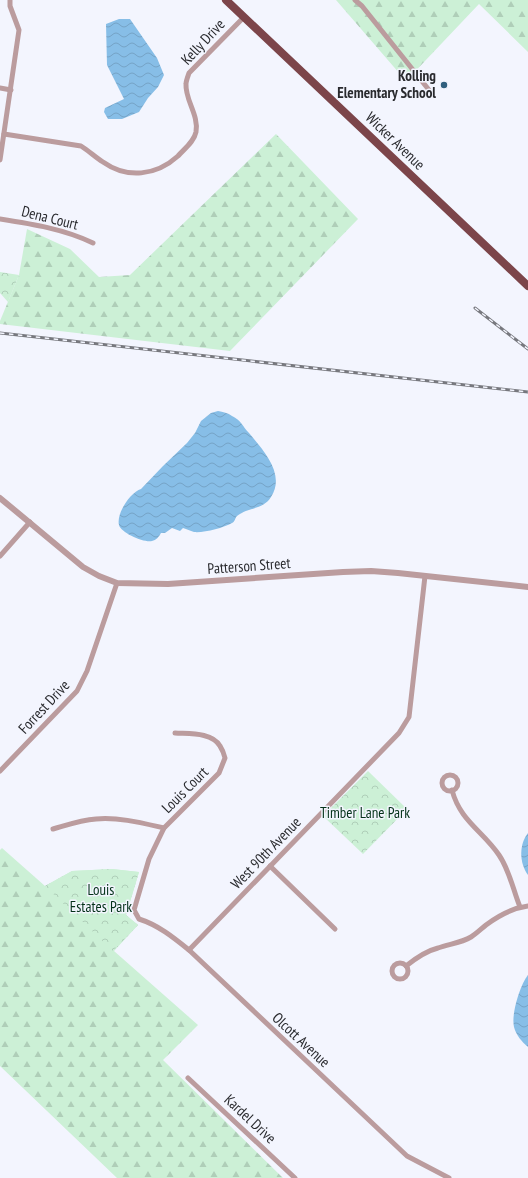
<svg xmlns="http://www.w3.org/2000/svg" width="528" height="1178" viewBox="0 0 528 1178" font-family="'PT Sans Narrow',sans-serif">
<defs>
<pattern id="forest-firs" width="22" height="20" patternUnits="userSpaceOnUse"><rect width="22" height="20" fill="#ccf0d6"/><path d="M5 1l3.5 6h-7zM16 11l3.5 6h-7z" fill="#afceb8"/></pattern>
<pattern id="park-crowns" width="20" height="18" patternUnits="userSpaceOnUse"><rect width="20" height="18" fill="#ccf0d6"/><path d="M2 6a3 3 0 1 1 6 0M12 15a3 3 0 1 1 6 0" fill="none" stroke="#afceb8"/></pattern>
<pattern id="water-waves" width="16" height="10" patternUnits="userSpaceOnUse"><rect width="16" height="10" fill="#87bee7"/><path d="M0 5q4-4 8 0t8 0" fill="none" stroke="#75a3c6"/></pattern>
</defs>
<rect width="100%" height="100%" fill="#f3f5fe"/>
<g fill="url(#forest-firs)">
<path d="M336,0H528V52L479,4L406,81Z"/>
<path d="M276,134L358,219L230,351L0,324V321L19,275L27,229L70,249L99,277L130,275Z"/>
<path d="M2,848L45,886L72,871L112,869L139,872L126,915L138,925L114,951L198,1025L163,1060L283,1178H117L0,1066V850Z"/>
</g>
<g fill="url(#park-crowns)">
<path d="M0,272L19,275L8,302L0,293Z"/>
<path d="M368,771L407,809L363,854L323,816Z"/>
<path d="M112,869L139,872L126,915L138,925L113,951L45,886L72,871Z"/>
</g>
<g fill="url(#water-waves)">
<path d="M119,19H130L157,58L164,75L158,87L148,98L139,112L122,119H108L104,112L105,108L124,99L107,65L106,24Z"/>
<path d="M218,411C223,412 228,413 232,416C241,420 243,427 249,433C263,450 286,474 271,497C263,510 248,507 237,516C235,518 235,522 232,523C223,528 204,533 194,532C190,531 187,529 183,528L180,531L172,528L165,533H161C159,537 156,540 152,541C144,543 121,533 119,525C116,513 131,492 141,489L163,466L187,443L195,433L201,421L211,413Z"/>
<path d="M528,833V875C519,863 519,844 528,833Z"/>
<path d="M528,975V1047C522,1042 516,1035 514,1027C511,1014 520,985 528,975Z"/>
</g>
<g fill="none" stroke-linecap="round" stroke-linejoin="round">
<g stroke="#bb9c9e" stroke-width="5">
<path d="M355,0L362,6L429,90"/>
<path d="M0,88L11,90"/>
<path d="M4,134L81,146C89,151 95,157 103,162C127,179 156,176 178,156C184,149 194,142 196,132C199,115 185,100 186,84C186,81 188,76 189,73L244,17"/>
<path d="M0,160L19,30L10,6V0"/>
<path d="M0,219C32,224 64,229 93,243"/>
<path d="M0,556L30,522"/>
<path d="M175,733C189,734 212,732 220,746C222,749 224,754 225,758L219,773L164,828L149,859L134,910L139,919C158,925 173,937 189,950L407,1156L449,1178"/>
<path d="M0,771L77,691L87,671L117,583"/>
<circle cx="450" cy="783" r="8"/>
<path d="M452,790C460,821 483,831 499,855C510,871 513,890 520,907"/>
<path d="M53,829C67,825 81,820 96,819C119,817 142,823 164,828"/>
<path d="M270,866L335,929"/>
<path d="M189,950L399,733L409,717L425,576"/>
<circle cx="400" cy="971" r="8"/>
<path d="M406,966C416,958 426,951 438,948C449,944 461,943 471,937C476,934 481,929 486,925C498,916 513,908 528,906"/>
<path d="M188,1078L295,1178"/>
</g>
<path stroke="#bb9c9e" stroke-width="6" d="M0,498L83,567L99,576L117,583L168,584L343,572L371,571L398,573L528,587"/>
<path stroke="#7c454a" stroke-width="8" d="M226,0L528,286"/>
<defs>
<g id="rail">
<path d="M475,308L528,349"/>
<path d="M0,333L528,392"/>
</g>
</defs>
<use href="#rail" stroke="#77787e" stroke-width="3"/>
<use href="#rail" stroke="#f3f5fe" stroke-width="1.5" stroke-dasharray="4.5" stroke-linecap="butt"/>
</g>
<circle fill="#305f7e" stroke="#f3f5fe" stroke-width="1.5" cx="444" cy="85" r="4"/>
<g text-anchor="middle" stroke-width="3" stroke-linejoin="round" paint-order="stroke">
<g font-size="15" fill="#292a2e" stroke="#f3f5fe">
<text transform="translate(203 42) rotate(-47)" y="5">Kelly Drive</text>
<text transform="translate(395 141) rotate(44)" y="5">Wicker Avenue</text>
<text transform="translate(50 218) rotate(14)" y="5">Dena Court</text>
<text transform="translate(249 566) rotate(-4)" y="5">Patterson Street</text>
<text transform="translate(44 707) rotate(-47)" y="5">Forrest Drive</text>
<text transform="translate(185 790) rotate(-45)" y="5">Louis Court</text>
<text transform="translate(266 853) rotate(-46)" y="5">West 90th Avenue</text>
<text transform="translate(301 1040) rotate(43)" y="5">Olcott Avenue</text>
<text transform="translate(250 1119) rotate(43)" y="5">Kardel Drive</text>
</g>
<g font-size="15" font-weight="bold" fill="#292a2e" stroke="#f3f5fe" text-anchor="end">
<text x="436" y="81">Kolling<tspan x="436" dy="17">Elementary School</tspan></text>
</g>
<g font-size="15" fill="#043219" stroke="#f3f5fe">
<text x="365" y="818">Timber Lane Park</text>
<text x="101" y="895">Louis<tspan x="101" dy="17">Estates Park</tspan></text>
</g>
</g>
</svg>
